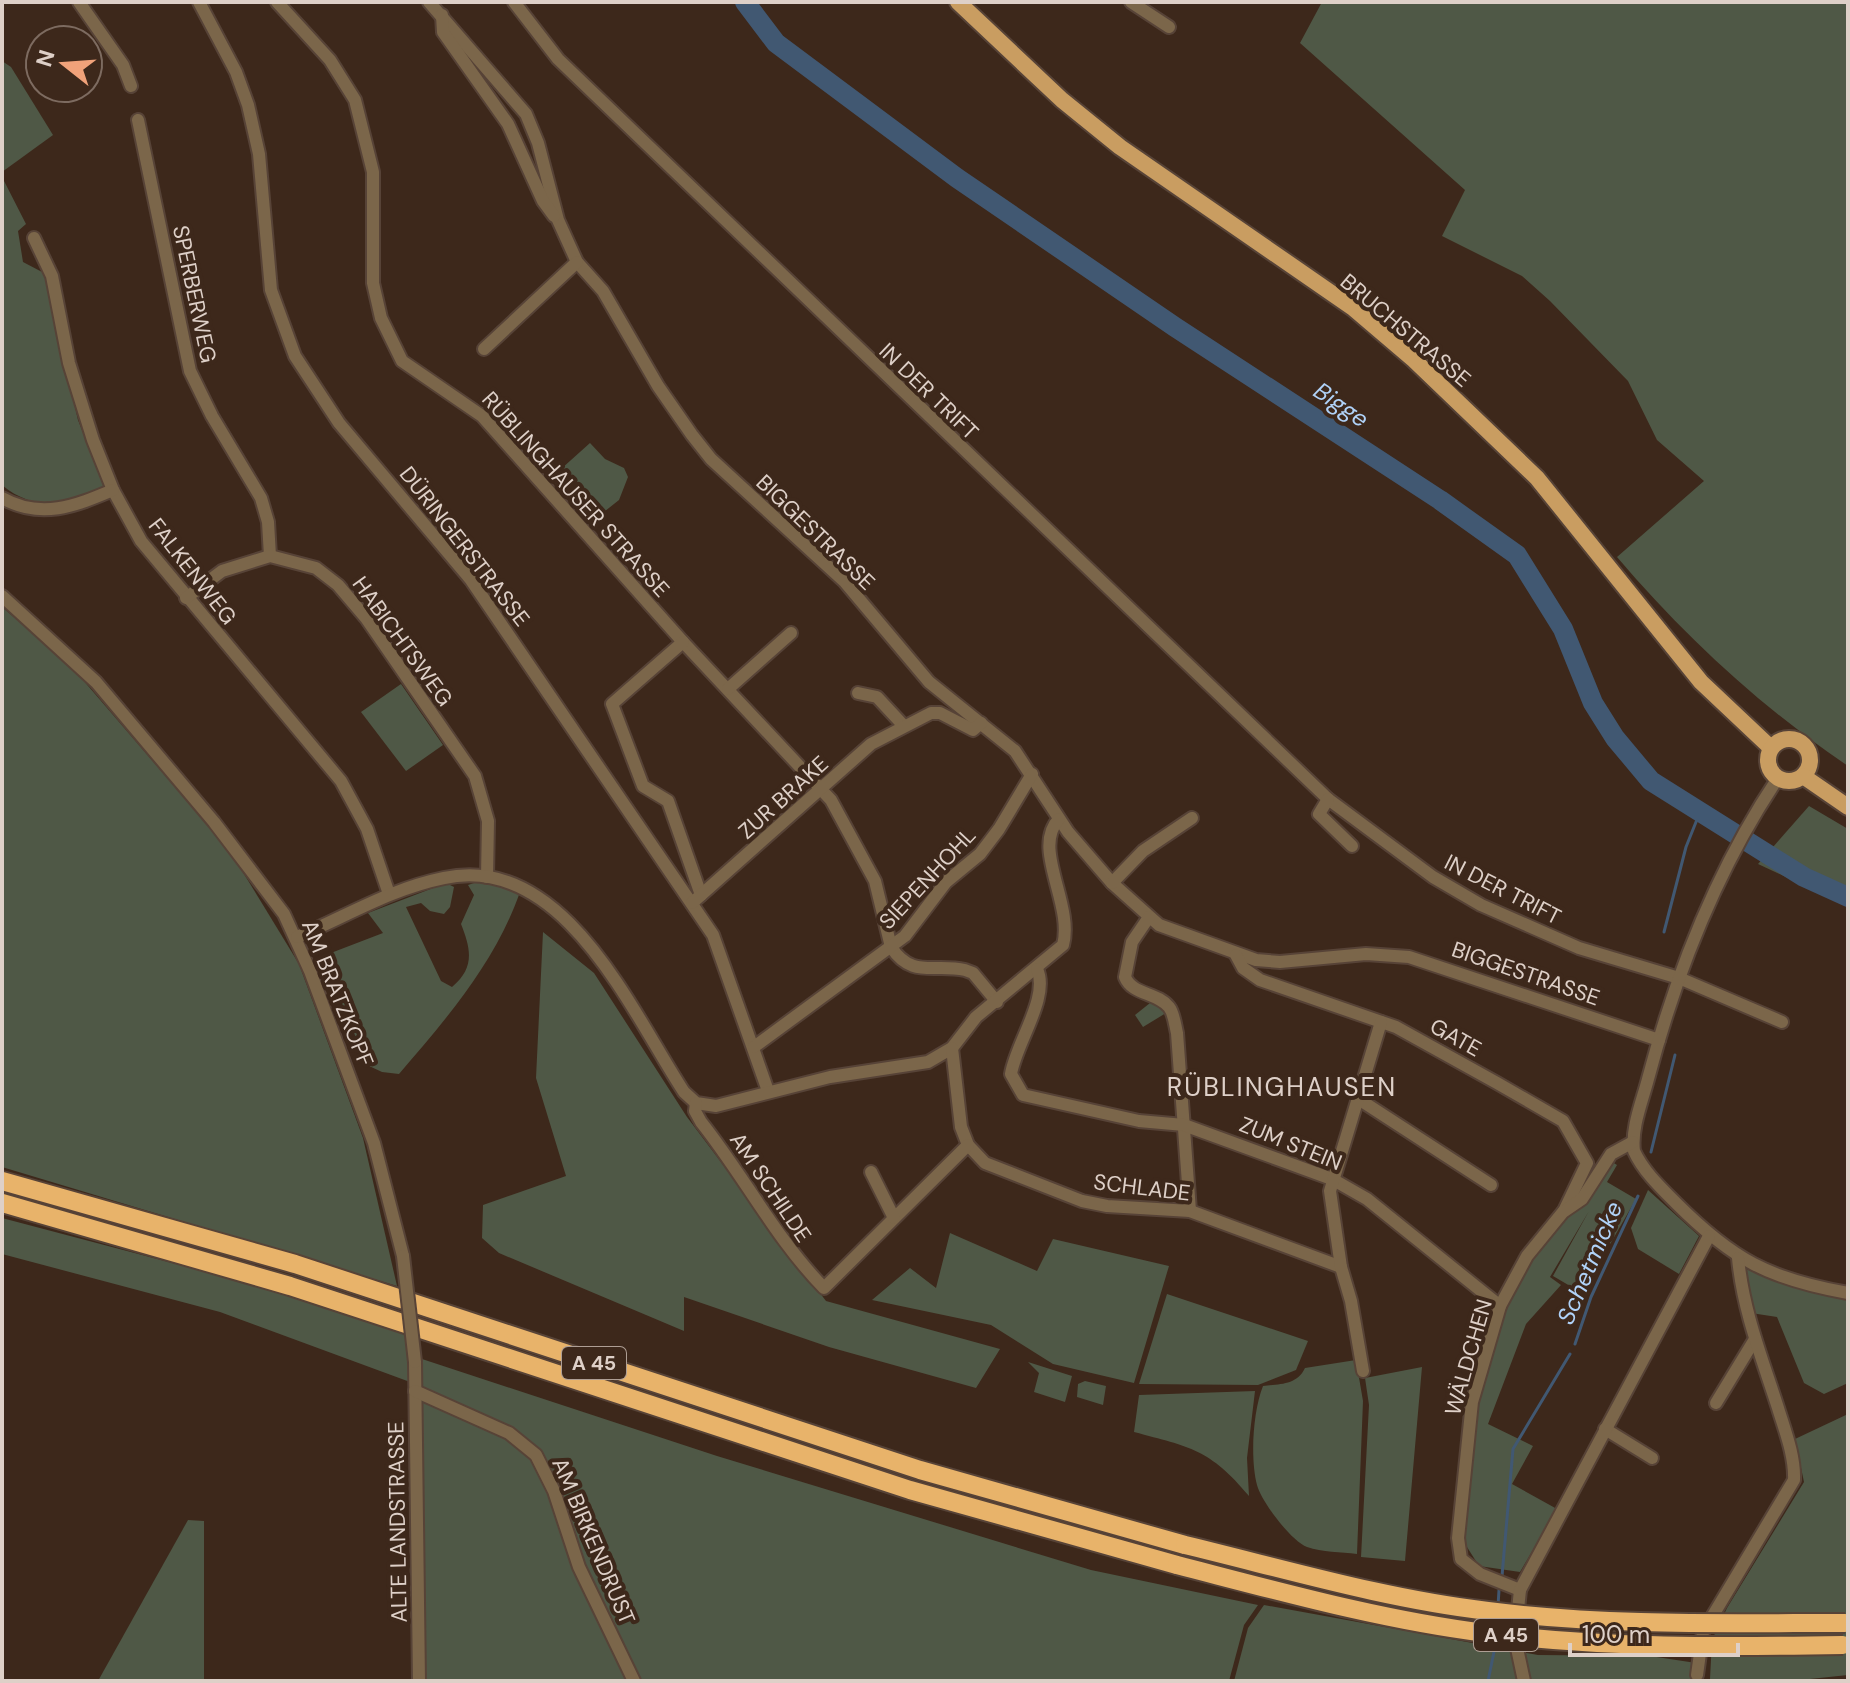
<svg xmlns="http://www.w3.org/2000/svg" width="1850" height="1683" viewBox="0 0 1850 1683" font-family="'DM Sans',sans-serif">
<rect width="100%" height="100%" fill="#3d281b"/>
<g fill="#4f5846">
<path d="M1322,2H1848V766C1761,707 1685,637 1617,557L1704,481L1657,440L1628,381L1550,301L1522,276L1442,236L1465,190L1300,43Z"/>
<path d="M2,61L11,67L53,135L2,172Z"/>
<path d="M2,177L26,224L18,231L23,262L44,273L78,420L106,491C70,506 34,512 2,485Z"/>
<path d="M590,443L605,459L624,468L628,477L619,500L590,523L551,478Z"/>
<path d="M2,607L71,666L230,851L299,964L363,1138L397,1286L2,1167Z"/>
<path d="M401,684L443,745L406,771L361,712Z"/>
<path d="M1809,806L1848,829V906L1758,864Z"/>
<path d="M483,880L520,892C495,963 447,1018 399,1074L382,1072L367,1065L323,956L383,933L368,913L446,883L454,887L450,907L444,914L430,911L421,903L406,907L441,981L452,987C475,968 471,949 461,924L474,895L468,885Z"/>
<path d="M543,932L594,973L687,1117L826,1301L1000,1349L976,1388L829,1347L684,1297V1331L499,1253L482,1238L483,1205L566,1176L536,1078Z"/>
<path d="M1150,1003L1157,1004L1166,1013L1143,1027L1135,1015Z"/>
<path d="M1609,1160L1617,1165L1607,1182L1636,1199L1582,1293L1553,1276L1589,1211L1550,1277L1561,1285L1526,1324L1488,1424L1533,1446L1512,1484L1557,1509L1520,1572L1479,1566L1460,1536L1470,1407L1495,1332L1527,1257L1564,1207Z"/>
<path d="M1648,1190L1699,1236L1679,1274L1638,1249L1631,1228Z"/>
<path d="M2,1218L290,1294L407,1334L410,1382L220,1312L2,1254Z"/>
<path d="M950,1233L1037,1271L1053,1239L1169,1266L1134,1383L1053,1364L991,1325L872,1300L910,1268L936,1288Z"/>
<path d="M1738,1266L1788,1285L1848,1298V1383L1824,1394L1804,1383L1777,1317L1751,1313Z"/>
<path d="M1167,1294L1308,1341L1296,1370L1258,1385L1139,1384Z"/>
<path d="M422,1359L717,1456L1091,1570L1258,1605L1244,1625L1229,1681H424L420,1397L508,1436L534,1457L566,1522L569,1520C539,1431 497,1427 421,1387Z"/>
<path d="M1356,1360L1363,1401L1357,1554C1341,1552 1322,1552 1307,1547C1291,1541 1261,1501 1257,1485C1250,1458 1253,1411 1263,1386C1280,1384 1297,1385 1305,1368Z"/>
<path d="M1028,1362L1072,1376L1065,1402L1034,1392L1039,1373Z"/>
<path d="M1422,1367L1405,1561L1361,1557L1369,1405L1365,1378Z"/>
<path d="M1085,1381L1106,1386L1103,1405L1077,1397L1078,1384Z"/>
<path d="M1255,1391L1247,1458L1249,1496C1210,1449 1190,1447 1134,1432L1139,1395Z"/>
<path d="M1848,1414V1675L1791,1681L1710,1679L1712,1640L1727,1608L1804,1482L1795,1439Z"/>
<path d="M188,1520L204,1521V1681H98Z"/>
<path d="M1264,1605L1538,1655L1650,1656L1696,1663L1697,1681H1234L1248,1628Z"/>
</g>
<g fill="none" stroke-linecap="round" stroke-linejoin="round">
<g stroke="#415872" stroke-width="3">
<path d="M1664,932L1686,847L1700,812"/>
<path d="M1651,1152L1675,1055"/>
<path d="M1575,1344L1591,1297L1638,1196"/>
<path d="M1502,1576L1513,1449L1570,1354"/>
<path d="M1498,1606L1499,1590"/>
<path d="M1488,1681L1496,1642"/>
</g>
<path stroke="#415872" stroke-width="20" d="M745,2L776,43L957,178L1175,327L1440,500L1517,555L1563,629L1593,703L1615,738L1651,781L1804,877L1848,897"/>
<defs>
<g id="minor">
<path d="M79,2L123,65L131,86"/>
<path d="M199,2L236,72L248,105L259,154L271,290L295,356L339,423L471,580L713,935L768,1091"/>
<path d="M277,2L330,60L355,100L373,172V283L381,318L402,361L482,416L683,642L831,800L875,881L891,947C912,979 934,963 965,970L973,973L997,1002"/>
<path d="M429,2L526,114L538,143L558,220L577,262L603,291L658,386L692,435L711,459L844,581L929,682L1015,751L1068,832L1112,883L1159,925L1256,960L1280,962L1366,954L1409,957L1659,1040"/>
<path d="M514,2L558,59L1328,799L1433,877L1481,905L1579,948L1679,978L1782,1022"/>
<path d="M1131,2L1169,27"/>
<path d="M442,15L443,32L508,124L543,201L554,216"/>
<path d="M138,120L190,371L212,416L261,498L268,522L270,556"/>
<path d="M34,238L52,276L69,363L93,440L113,490L141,541L341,781L367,829L389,894"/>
<path d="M484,349L577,262"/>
<path d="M2,498C41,520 75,506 113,490"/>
<path d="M2,596L96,682L214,822L284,914L310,971L374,1143L403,1256"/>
<path d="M186,598L222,571L270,556L316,568L338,585L366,618L475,776L488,821L487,877"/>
<path d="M683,642L612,704L643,786L668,801L701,895"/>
<path d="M728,689L791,633"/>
<path d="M858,693L877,697L903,725"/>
<path d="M1778,778C1717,869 1676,973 1648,1079C1642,1102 1631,1128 1634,1151C1643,1171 1661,1188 1676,1203C1733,1260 1769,1279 1848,1293"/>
<path d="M1328,799L1319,814L1352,846"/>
<path d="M1112,883L1143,851L1192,818"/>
<path d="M692,903L871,744L931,713H940L973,730L981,723"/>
<path d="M1149,917L1132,942L1125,977C1132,995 1157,992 1169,1007C1174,1013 1175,1025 1177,1033L1190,1211"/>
<path d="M297,937C347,916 390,889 444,878C564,852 632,1013 684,1092L696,1103L716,1106L830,1077L928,1062L952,1048L976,1017L1063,945C1074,904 1031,848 1059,819"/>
<path d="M1236,955L1243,968L1260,980L1396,1027L1497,1083L1563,1121L1587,1163L1564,1211"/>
<path d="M1037,969C1050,997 1016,1043 1011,1074L1023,1095L1139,1121L1184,1125L1332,1179L1367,1199L1500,1306"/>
<path d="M754,1047L905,936L946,882L980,854L999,829L1032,774"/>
<path d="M952,1048L961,1127L968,1145L985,1163L1082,1201L1107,1206L1190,1211L1341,1267"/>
<path d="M1357,1098L1491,1185"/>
<path d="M696,1103L695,1111L701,1122C744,1176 776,1239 824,1288L968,1145"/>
<path d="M871,1172L894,1218"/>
<path d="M415,1362L419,1681"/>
<path d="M1363,1371L1351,1301L1341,1267L1330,1191L1381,1022"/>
<path d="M415,1391L509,1433L536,1455L554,1491L579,1567L634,1681"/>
<path d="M1716,1403L1755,1339"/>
<path d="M1605,1429L1652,1458"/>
<path d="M1520,1590L1480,1574L1461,1559L1458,1538L1472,1402L1500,1306L1527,1256L1563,1212L1582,1199L1611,1154L1633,1142"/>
<path d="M1697,1675L1703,1632L1794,1480C1795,1456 1785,1431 1778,1408C1762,1358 1743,1311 1738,1258"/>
<path d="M1524,1681L1515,1639L1520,1590L1709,1236"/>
</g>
<g id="major">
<path d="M958,2L1062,100L1120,147L1353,308L1414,360L1537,478L1701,682L1771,748"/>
<circle cx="1789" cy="760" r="21"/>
<path d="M1803,776L1848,807"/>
</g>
<g id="highway">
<path d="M2,1181L295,1264L920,1470L1185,1545"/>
<path d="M2,1203L290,1286L910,1490L1177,1565"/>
</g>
</defs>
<use href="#minor" stroke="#574337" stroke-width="16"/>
<use href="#major" stroke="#574337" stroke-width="20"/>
<use href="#highway" stroke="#574337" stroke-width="22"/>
<use href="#minor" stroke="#7b664a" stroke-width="12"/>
<use href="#major" stroke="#c99d61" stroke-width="16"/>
<use href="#highway" stroke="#e8b36a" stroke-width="18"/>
<defs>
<path id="minor-bridge" d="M403,1256L415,1362"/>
<g id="highway-bridge">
<path d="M1185,1545C1285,1569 1385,1599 1488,1611C1606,1626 1726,1623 1845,1623"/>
<path d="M1177,1565C1278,1591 1381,1620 1485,1633C1604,1648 1723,1647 1843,1645"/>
</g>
</defs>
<use href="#minor-bridge" stroke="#574337" stroke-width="16" stroke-linecap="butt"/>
<use href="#highway-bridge" stroke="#574337" stroke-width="22" stroke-linecap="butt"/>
<use href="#minor-bridge" stroke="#7b664a" stroke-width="12"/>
<use href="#highway-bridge" stroke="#e8b36a" stroke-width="18"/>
</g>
<g text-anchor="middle" stroke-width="8" stroke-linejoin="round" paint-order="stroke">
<g fill="#3d281b" stroke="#ae9e94" stroke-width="2">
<rect x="562" y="1347" width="64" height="32" rx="6"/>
<rect x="1474" y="1619" width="64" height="32" rx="6"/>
</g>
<g font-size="20" font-weight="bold" fill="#ded0c8">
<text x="594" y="1370">A 45</text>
<text x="1506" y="1642">A 45</text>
</g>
<g font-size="22" fill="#ded0c8" stroke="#3d281b">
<text transform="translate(195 294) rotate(78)" y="8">SPERBERWEG</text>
<text transform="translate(1406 330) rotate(40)" y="8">BRUCHSTRASSE</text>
<text transform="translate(929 391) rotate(44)" y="8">IN DER TRIFT</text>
<text transform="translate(576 494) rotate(48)" y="8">RÜBLINGHAUSER STRASSE</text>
<text transform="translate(816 532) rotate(44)" y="8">BIGGESTRASSE</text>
<text transform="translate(465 546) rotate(52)" y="8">DÜRINGERSTRASSE</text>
<text transform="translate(193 571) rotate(52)" y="8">FALKENWEG</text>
<text transform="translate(403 641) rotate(54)" y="8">HABICHTSWEG</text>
<text transform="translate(783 797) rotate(-42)" y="8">ZUR BRAKE</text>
<text transform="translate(927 878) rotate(-47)" y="8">SIEPENHOHL</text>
<text transform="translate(1503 889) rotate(27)" y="8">IN DER TRIFT</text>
<text transform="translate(1526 973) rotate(19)" y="8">BIGGESTRASSE</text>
<text transform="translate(338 993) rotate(68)" y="8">AM BRATZKOPF</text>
<text transform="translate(1456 1037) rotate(29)" y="8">GATE</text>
<text transform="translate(1291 1143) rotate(22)" y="8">ZUM STEIN</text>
<text transform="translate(771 1187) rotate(56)" y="8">AM SCHILDE</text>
<text transform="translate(1142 1187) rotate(7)" y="8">SCHLADE</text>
<text transform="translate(1468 1357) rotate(-74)" y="8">WÄLDCHEN</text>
<text transform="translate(397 1522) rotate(-91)" y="8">ALTE LANDSTRASSE</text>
<text transform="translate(594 1541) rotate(67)" y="8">AM BIRKENDRUST</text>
</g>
<g font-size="24" font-style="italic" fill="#b0d2f8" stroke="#3d281b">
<text transform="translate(1341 405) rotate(34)" y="8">Bigge</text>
<text transform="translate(1590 1263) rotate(-67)" y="8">Schetmicke</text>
</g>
<g font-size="26" letter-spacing="2" fill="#ded0c8" stroke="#3d281b">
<text x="1282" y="1096">RÜBLINGHAUSEN</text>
</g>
</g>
<rect width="1850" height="1683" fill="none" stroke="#ded0c8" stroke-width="8"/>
<g transform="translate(64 64) rotate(287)"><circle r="38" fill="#3d281b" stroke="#7d6b60" stroke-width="2"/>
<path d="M0-6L14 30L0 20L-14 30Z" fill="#f0a27a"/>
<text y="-12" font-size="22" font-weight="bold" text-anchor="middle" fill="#ded0c8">N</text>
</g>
<path d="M1570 1643v12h168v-12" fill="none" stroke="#ded0c8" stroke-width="4"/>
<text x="1582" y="1643" font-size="24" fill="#ded0c8" stroke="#3d281b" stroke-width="6" paint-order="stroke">100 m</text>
</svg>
